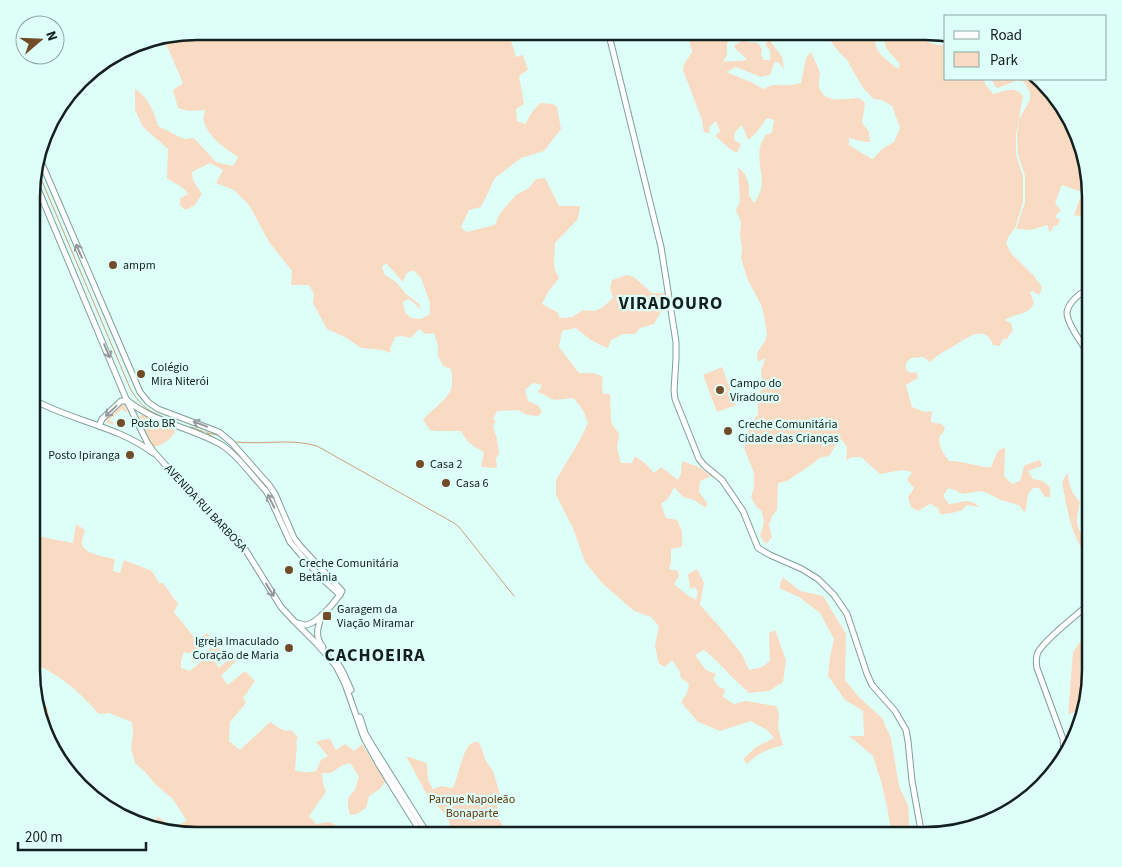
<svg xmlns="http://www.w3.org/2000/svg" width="1122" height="867" viewBox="0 0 1122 867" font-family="'Source Sans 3',sans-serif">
<rect width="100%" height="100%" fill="#defff8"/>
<g fill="#f9dbc3" fill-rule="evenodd">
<path d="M197,31H508L516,57L523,55L528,70L519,76L524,104L516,109L517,121L525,124L532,112L540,103L553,104L557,107L561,129L544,151L521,158L495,178L481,207L469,210L461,227L466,232L495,225L500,213L516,195L529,188L536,179L545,178L559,206H580L578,219L555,243L554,260L555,270L559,278L548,292L542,304L557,312L560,318L572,317L583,310L595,311L603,307L613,298L610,288L612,280L627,275L634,277L652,293H667L670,307L660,313L654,324L640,328L635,334H623L611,340L608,348C596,344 586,337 576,328L562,331L559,347L579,373H593L603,377L602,384L603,394H610L611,419L612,424L619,434L617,448L621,463H632L635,456L646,464L654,473L661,467L678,480L681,473L682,461L699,467L712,476L700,481L699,492L707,503L706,508L694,500L683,497L674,487C671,494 669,499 661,504L666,518L677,520L682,531V547L671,549V562L669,569L678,571L679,576L674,584L686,594L696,600L698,592L695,587L690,589L688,574L697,569L704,583L700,605L719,626L742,654L749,670L762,667L770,661L769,633L775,630L786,660L783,682L769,691L749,693C733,679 720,663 704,650L695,655L706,670L716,674L713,679L719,687L725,689L723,697L734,704L745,701L776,706L779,713L778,728L783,745C769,749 757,753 747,764L743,759L756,747L774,738L767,730L751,721L720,731L698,722L681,702L687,693L689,684L681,678L679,670L672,660L665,667L659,664L655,646L659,626L651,617L634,611L602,583L585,562L573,528L556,495V480L581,438L588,423C585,413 581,406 573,398L554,400L538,392L542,385L533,383L525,390L528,401L539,406L542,412L538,416L527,415L518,410L497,411L493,419L496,421L493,426L497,439L499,453L496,459L497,468L481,467L484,452C474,447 466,442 461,431H436L430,430L423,420C430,411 448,399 451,389C453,383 452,375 451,369L443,366L438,356V345L434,333L425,334L419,329L411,338L402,336L395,337L390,349L391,353L382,350L361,348L345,337L327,329L313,303L314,294L309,285H291L292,271L269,242L249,205L234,190L216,183L223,170L210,163L192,172L193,180L202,194L195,205L186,210L180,206V198L188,194C184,186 174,184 167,178L168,149L143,127L135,110V89C148,97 154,111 158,126L184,139L194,138L216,162L233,166L238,157C225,148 209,138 204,122C203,118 204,114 205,110L188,111L178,108L173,90L183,83L163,37ZM386,263L403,282L406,274L413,270L421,278L430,303V314L421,319L411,318L405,312L403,302L408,299L414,303L421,310L419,304L406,294L396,282L385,275L382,267Z"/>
<path d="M687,31H736L727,43V55L723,62C731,60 739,62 747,60C743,54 737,52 734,46L741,41L758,43L762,49L761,55L764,60H769L770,61V50L766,46V43L769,39L782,57L784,69L779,63L775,61L770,75L761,77L736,67L726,72L753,83L763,89L772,85H791L801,83L806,58L811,52C813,57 819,68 820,74C820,78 818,81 819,86C823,105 845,98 859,98L865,103L862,123L869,132L870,142H865L849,138V145C857,149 865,156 873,159L882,149L894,142L900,128L892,106L882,100L874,99L863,88L847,60L838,51L824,32H887L878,33C877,36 875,38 875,41C875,53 890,63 898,69L900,64L886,48L884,40L897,35L901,32H920C924,43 935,46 946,45V79H984L985,84L993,94C1004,91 1015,85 1023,96L1016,134V155L1023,176V202L1015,228L1009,236L1006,243L1010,252L1034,276L1042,287L1040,294H1037L1033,291L1030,292L1034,303C1027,317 1017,312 1005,320L1011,323L1013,330L1007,339H1003L1000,346L993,345C985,323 967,338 954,346C945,351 937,355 930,362L923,357L911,358L906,363V370L911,373L917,372L918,378L906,385L912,407L925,412L932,411L931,422L941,424L945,427L943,433L940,435C937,444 943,453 949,461C955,461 964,462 970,464C978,465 984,468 991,467L998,451L1005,447V454L1004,476L1012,484L1020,481L1024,466L1030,463L1040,460L1042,466L1028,471L1033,479L1043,481L1050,487V497H1045L1039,488H1033L1028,494L1026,510L1024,512L1020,506L1015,504L1001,500L987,493L981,491L962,494L955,490L948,488L943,496L949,504C961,503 970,497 979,507L967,505L961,511C954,512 947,515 940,514L938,508L930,504L918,511L911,507L908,497L914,488L907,480L912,472L902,470L880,474L861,457H853L846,460L847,447L842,440L838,442L829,456L819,458L814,463L787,481L778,483L777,510L772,516L769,525L772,537L766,544L760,536L764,523L762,512L755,505L751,497L754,487V473L744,448L750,426L758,414V403L762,382L761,371L765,358L758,362L757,353L765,341L767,335L765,321L762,307L747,278L741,258L742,249L740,233L741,222L736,210L740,202L738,167L745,174L749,185V195L754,203C770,182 756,169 760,147C761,143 764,139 765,135L772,133L774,120L767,118L757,132L748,140L742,125L735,132L734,140L741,144L737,153C728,149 723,142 715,136L720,131L716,121L709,127L710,133L704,132L703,128L702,120L683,70L684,64L692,52Z"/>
<path d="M992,79H1039L1078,134L1091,197V219L1074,215L1082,192L1062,185L1055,203L1061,210L1055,217L1060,220L1058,225L1054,226L1050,233L1047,225L1031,230L1016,229L1025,202V176L1018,155L1017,134L1019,119L1030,100V92L1024,82L1018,80L998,88L995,87Z"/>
<path d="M722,367L736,405L717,412L703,375Z"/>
<path d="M121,405H125L127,411L126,413L122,409L109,420L114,423L113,425L106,422V419Z"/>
<path d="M141,415H145L174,427C174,429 175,430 175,431C175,436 160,448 154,446C147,443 141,426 138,419Z"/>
<path d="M1068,472C1069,487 1071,491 1080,502C1075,523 1075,528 1090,544V576L1089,574C1087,568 1087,560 1084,555C1081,547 1077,541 1074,533C1068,516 1065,499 1062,482Z"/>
<path d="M32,524L38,525L37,536L73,543L76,524L85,530C84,534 82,538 82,542C81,554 107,557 115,559L113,571L120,573L124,560L152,571L159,583H163L178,604L174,612L197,641L207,633L210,637L201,646L196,660L191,663L193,654L184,652L181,661V668L190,671C196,666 204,660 208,653C210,648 210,645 213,641L222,651L214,660L219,668L230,658L236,661L221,676L228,685L245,671L255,681L243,698L246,703L230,722L229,741L240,750L270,722C277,726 283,733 291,730L298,737L296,742L297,745L295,770C302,773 308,773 316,771L321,760L328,756L316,742L321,740L330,739L336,750L345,744L354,751L362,744C370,757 377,770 386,781L380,789L369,796L366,808L357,814L350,815L348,807V798L355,790L359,776L350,763L341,766L331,773H322L323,783L326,792L309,816L316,824L329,822L336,825L333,831L335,835H187L158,829L156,819L158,816C167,826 176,827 187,821L172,798L157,786L145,772L135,763L131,749L133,734L132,722L109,713L99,714C81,694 59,673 33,664L32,667Z"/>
<path d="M783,577L800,591L823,596L846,634L845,680L859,697L882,718L891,738L899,786L908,805L910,836H890L891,830L887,807L881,781L873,756L849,736H864L863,711L845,700L828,676L830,657L834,639L820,613L799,597L779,588Z"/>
<path d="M1090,638V681L1083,710L1068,714L1073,652L1080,642Z"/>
<path d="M35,693L48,708L50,723L44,727Z"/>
<path d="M475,742H479L486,761L493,771L500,794L496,815L510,836H452L448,817L428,797L406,756L427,763L428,780L433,789L441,786L453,788C458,777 462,754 468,747C470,744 471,744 475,742Z"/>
</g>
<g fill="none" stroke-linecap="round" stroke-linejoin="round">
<g stroke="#caa07b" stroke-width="1">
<path d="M36,167L130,388C142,410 154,414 177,422"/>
<path d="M191,427L204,432"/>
<path d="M206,432L215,439"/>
<path d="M208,433L217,435"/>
<path d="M236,442C263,445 291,438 317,446L454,523L459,527L514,596"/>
<path d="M269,492L283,520"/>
<path d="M293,541L299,548"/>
<path d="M303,553L332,584"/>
</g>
<defs>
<g id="secondary">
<path d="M608,31L661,247L676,342V359L674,390L675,399L699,459L704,465L722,480L743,511L758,548L770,555L802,569L818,579L834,595L847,614L867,674L872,685L895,711L906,730L908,741L912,781L922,836"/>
<path d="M1091,357C1085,348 1066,323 1067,312C1069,301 1082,292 1091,287"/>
<path d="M32,399C71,421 118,426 153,453"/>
<path d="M99,426L102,419L121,401H127"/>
<path d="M1063,757L1064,751L1063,739L1037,668C1036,663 1036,657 1038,652C1047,637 1076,616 1090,603"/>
</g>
<g id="primary">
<path d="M39,157L140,392L148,402L158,409L219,432L232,443L269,485L275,494L294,538L301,547L342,591C337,600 316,625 305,625C304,625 298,623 297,623"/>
<path d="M33,177L127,401L147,442L153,451L195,498L240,541L281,607L294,621L317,644L336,666L345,684L364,738L379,765L423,836"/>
<path d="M128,401C155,423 190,427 220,444C237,454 252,476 266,491L270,498L290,542L319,576L340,595"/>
<path d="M322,615C318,626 314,637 323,647"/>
<path d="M337,662L343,672L351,690"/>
<path d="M360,717L365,733L372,745L429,836"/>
</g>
</defs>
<use href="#secondary" stroke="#809e98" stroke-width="7"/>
<use href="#primary" stroke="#809e98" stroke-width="7"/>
<use href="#secondary" stroke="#fff" stroke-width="5"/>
<use href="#primary" stroke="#fff" stroke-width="5"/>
</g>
<defs><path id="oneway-shaft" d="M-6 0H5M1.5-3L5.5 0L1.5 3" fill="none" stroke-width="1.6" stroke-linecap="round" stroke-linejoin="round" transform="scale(1.25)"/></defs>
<g stroke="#959b9a">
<use href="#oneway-shaft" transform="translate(79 251) rotate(-113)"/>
<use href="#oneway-shaft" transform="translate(107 351) rotate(67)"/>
<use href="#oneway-shaft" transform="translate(111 411) rotate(137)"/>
<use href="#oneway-shaft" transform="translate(200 424) rotate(-159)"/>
<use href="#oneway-shaft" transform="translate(271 501) rotate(-116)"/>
<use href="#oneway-shaft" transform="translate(270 590) rotate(58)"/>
</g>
<g fill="#724c29" stroke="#defff8" stroke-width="2">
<circle cx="113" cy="265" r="5"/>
<circle cx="141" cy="374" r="5"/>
<circle cx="720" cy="390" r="5"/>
<circle cx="121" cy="423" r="5"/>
<circle cx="728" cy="431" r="5"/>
<circle cx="130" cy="455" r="5"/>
<circle cx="420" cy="464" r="5"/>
<circle cx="446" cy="483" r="5"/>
<circle cx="289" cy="570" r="5"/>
<rect x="322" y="611" width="10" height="10" rx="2.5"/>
<circle cx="289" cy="648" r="5"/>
</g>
<g text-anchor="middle" stroke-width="4.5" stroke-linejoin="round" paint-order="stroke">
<g font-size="12" fill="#14201e" stroke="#defff8" text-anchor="start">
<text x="123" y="269">ampm</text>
<text x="151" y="371">Colégio<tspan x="151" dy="14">Mira Niterói</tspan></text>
<text x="730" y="387">Campo do<tspan x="730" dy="14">Viradouro</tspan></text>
<text x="131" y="427">Posto BR</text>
<text x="738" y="428">Creche Comunitária<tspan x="738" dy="14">Cidade das Crianças</tspan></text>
<text x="120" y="459" text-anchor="end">Posto Ipiranga</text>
<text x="430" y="468">Casa 2</text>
<text x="456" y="487">Casa 6</text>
<text x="299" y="567">Creche Comunitária<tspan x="299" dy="14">Betânia</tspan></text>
<text x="337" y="613">Garagem da<tspan x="337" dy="14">Viação Miramar</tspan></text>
<text x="279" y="645" text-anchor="end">Igreja Imaculado<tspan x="279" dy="14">Coração de Maria</tspan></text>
</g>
<g font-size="12" fill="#14201e" stroke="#defff8">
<text transform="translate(206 508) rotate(47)" y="4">AVENIDA RUI BARBOSA</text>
</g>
<g font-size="12" fill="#5f3608" stroke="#defff8">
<text x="472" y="803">Parque Napoleão<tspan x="472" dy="14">Bonaparte</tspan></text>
</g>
<g font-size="18" font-weight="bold" letter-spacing="1" fill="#14201e" stroke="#defff8">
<text x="671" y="309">VIRADOURO</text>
<text x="375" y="661">CACHOEIRA</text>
</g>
</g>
<path d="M0 0H1122V867H0ZM197 40H925A157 157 0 0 1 1082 197V670A157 157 0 0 1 925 827H197A157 157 0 0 1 40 670V197A157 157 0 0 1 197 40Z" fill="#defff8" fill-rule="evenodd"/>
<path fill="none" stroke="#14201e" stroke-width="2.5" d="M197 40H925A157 157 0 0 1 1082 197V670A157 157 0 0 1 925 827H197A157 157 0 0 1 40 670V197A157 157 0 0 1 197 40Z"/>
<rect x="944" y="15" width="162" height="65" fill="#defff8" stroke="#8da6a1"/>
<rect x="954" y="31" width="25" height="8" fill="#ffffff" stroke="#8da6a1"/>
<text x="990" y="40" font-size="15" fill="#14201e">Road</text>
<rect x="954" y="52" width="25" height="15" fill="#f9dbc3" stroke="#8da6a1"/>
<text x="990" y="65" font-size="15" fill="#14201e">Park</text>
<g transform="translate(40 40) rotate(71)"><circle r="24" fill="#defff8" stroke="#8da6a1"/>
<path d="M0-4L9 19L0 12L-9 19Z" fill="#724c29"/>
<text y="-8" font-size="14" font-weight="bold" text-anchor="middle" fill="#14201e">N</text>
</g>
<path d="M18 842v8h128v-8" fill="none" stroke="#14201e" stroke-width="2.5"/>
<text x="25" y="842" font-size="15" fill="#14201e" stroke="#defff8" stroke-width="4" paint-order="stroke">200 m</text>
</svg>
